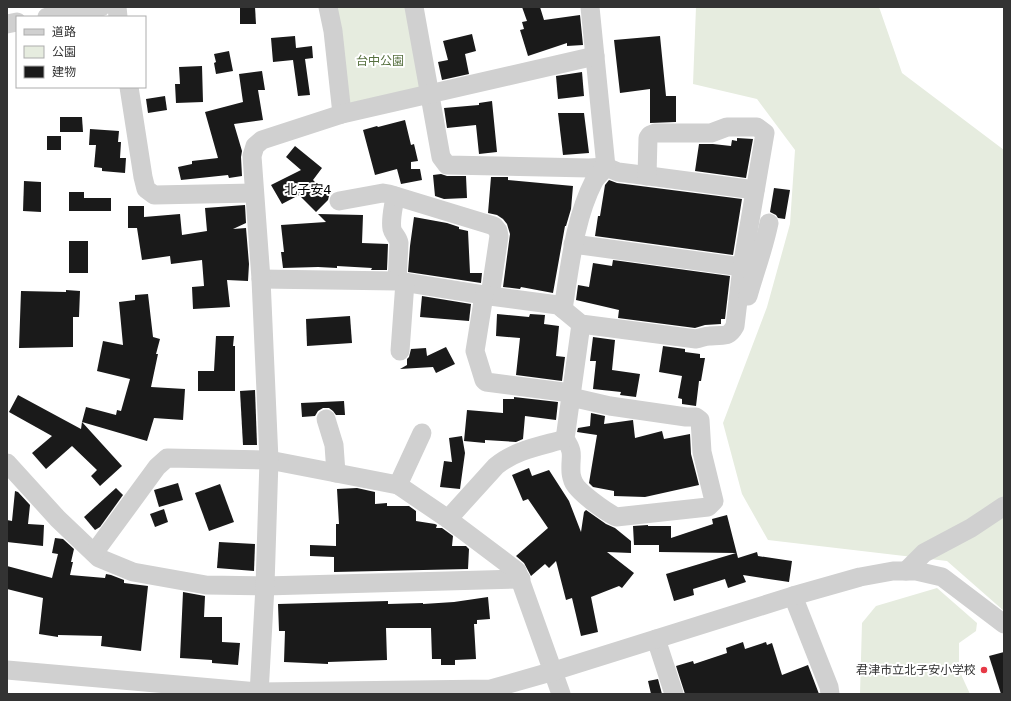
<svg xmlns="http://www.w3.org/2000/svg" width="1011" height="701" viewBox="0 0 1011 701" font-family="'DejaVu Sans','Noto Sans JP',sans-serif">
<rect width="100%" height="100%" fill="#fff"/>
<g fill="#e6ecdf">
<path d="M333,7H409L423,83L419,91L348,105Z"/>
<path d="M696,7H879L902,73L1004,150V611L947,561L768,540L742,494L723,423L767,307L790,224L795,150L757,99L693,84Z"/>
<path d="M937,588L977,623L976,631L959,643V670L970,694H860L862,623L876,606Z"/>
</g>
<g fill="#1a1a1a">
<path d="M240,7H255L256,24H240Z"/>
<path d="M522,7H540L544,20L580,15L583,45L567,46V43L528,56L520,30L524,29L522,22L527,21Z"/>
<path d="M472,34L476,51L465,54L469,74L442,80L438,62L448,60L443,41Z"/>
<path d="M295,36L296,48L312,46L313,58L305,59L310,95L298,96L293,60L273,62L271,38Z"/>
<path d="M660,36L666,96H676V122L650,123V89L620,93L614,40Z"/>
<path d="M229,51L233,71L216,74L214,63L216,62L214,54Z"/>
<path d="M202,66L203,102L176,103L175,84H180L179,67Z"/>
<path d="M262,71L265,90H258L263,120L234,124L242,151L241,157L242,176L229,178L228,175L181,180L178,167L192,164V161L218,158L205,112L243,102L239,74Z"/>
<path d="M582,72L584,96L558,99L556,76Z"/>
<path d="M165,96L167,110L148,113L146,99Z"/>
<path d="M492,101L497,152L479,154L476,125L447,128L444,108L479,105V103Z"/>
<path d="M558,113H584L589,153L563,155Z"/>
<path d="M60,117H82L83,132H60Z"/>
<path d="M405,120L411,145L414,144L418,161L411,162V169H420L422,180L401,184L397,169L375,175L363,130L377,126L378,127Z"/>
<path d="M90,129L119,131L118,142H121L120,158H126L125,173L102,171V168L94,167L96,145H89Z"/>
<rect x="47" y="136" width="14" height="14"/>
<path d="M737,138L753,139L746,178L695,171L699,144H713L731,146L732,140L737,141Z"/>
<path d="M295,146L322,168L313,180L329,196L328,200L316,212L299,195L282,204L271,185L301,170L286,157Z"/>
<path d="M441,174L447,176H466L467,198L444,199L435,196L433,175Z"/>
<path d="M491,177H508V180L573,186L571,209L566,226H565L553,293L521,287L520,289L503,287L510,234L507,224L503,219L497,215L488,213Z"/>
<path d="M609,180L617,183L742,199L733,255L595,236L598,216H600L605,185Z"/>
<path d="M24,181L41,182V212L23,211Z"/>
<path d="M774,188L790,190L785,219L778,218L776,215L770,212Z"/>
<path d="M69,192H84V198H111V211H69Z"/>
<path d="M245,205L246,223L233,229L246,228L249,264L248,281L227,280L230,307L193,309L192,287L204,286L202,260L171,264L170,256L142,260L137,228H128V206H144V217L180,214L182,235L207,231L205,208Z"/>
<path d="M318,214L363,215L362,243L388,244L387,270H371L372,268L337,266V268L318,267L283,268L281,252H284L281,225L326,222Z"/>
<path d="M414,217L447,223L459,227V229L468,231L470,273H482L481,283L408,272L410,246Z"/>
<rect x="69" y="241" width="19" height="32"/>
<path d="M613,260L730,276L725,319H721V324L705,325L695,328L618,318L619,310L576,300L578,285L589,287L593,263L612,266Z"/>
<path d="M66,290L80,291L79,317H73V347L19,348L21,291L66,292Z"/>
<path d="M148,294L153,337L160,339L156,354H158L151,387L185,389L183,420L154,418L147,441L82,422L86,407L116,415L117,410L121,411L130,379L97,371L103,341L123,345L119,302L135,300V295Z"/>
<path d="M422,296L471,304L469,321L420,317Z"/>
<path d="M497,314L529,317L530,314L545,315L544,324L559,326L556,356L565,357L562,381L516,375L520,338L496,336Z"/>
<path d="M350,316L352,343L307,346L306,319Z"/>
<path d="M216,336H234L233,346H235V391H198V371H214Z"/>
<path d="M593,337L615,340L612,370L640,374L636,397L620,395L621,392L593,389L596,361H590Z"/>
<path d="M663,346L685,349V352L700,354V358H705L701,381H699L696,406L682,404V399L678,398L682,376L659,372Z"/>
<path d="M446,347L455,364L436,373L433,367L400,369L407,365V359L409,357L411,349L426,348L427,356Z"/>
<path d="M255,390L257,445H243L240,391Z"/>
<path d="M18,395L81,429L82,422L122,466L100,486L91,476L97,470L72,446L46,469L32,453L52,436L9,412Z"/>
<path d="M514,397L558,402L556,420L525,416L523,439L516,442L485,440V443L464,441L467,410L503,413V399H514Z"/>
<path d="M344,401L345,415H336L333,411L329,408H323L318,411L315,416L302,417L301,403Z"/>
<path d="M591,413L605,416L604,424L633,420L635,438L662,431L664,439L690,434L691,454L699,485L645,497L614,496V491L593,487L589,483L597,435L577,432L578,428L590,426Z"/>
<path d="M462,436L465,453L460,489L440,487L444,461L452,462L449,438Z"/>
<path d="M529,468L532,476L549,470L569,501L581,532L584,512L586,510L606,524L615,528L631,541V553L607,552L634,573L622,588L619,586L591,597L598,632L581,636L572,598L566,600L556,561L549,568L545,564L531,576L524,563L516,556L548,528L528,499L523,501L512,475Z"/>
<path d="M178,483L183,500L159,507L154,490Z"/>
<path d="M220,484L234,522L209,531L195,493Z"/>
<path d="M116,488L123,495L100,527L95,530L84,517Z"/>
<path d="M357,488L375,492V504L387,503V506H409L416,511V521L435,524L437,525L436,528H442L453,536L452,546H466L469,549L468,569L334,572V557L310,556V545L336,546V524H339L337,489Z"/>
<path d="M15,491L18,492L30,505L28,524L44,525L43,546L7,542V520L12,521Z"/>
<path d="M164,509L168,522L155,527L150,514Z"/>
<path d="M727,515L738,558L757,552L758,556L792,561L789,582L743,575L746,582L728,588L725,579L693,589L694,595L674,601L666,574L736,553L659,552V545H634L633,526L648,525V526H671V538L713,524L712,519Z"/>
<path d="M55,538L63,539L74,549L71,562H73L70,575L105,578L106,574L111,575L124,580V583L148,586L141,651L101,646L102,636L58,635V637L39,634L43,598L7,589V566L52,578L58,554L52,553Z"/>
<path d="M219,542L255,544L254,571L217,568Z"/>
<path d="M183,592L205,596L204,617H222V642L240,643L238,665L212,663V660L180,658Z"/>
<path d="M488,597L490,619L477,620V624H474L476,659L455,660V665H441V659H432L431,628H386L387,660L328,662V664L284,662L285,631H279L278,604L388,601V604L423,603V604L454,602Z"/>
<path d="M743,642L745,649L766,642L767,645L772,643L782,675L808,665L819,694H685L676,666L693,661L694,664L727,653L726,648Z"/>
<path d="M1004,652V694H1001L989,656Z"/>
<path d="M658,679L662,694H651L648,681Z"/>
</g>
<g fill="none" stroke-linecap="round" stroke-linejoin="round">
<g stroke="#d0d0d0" stroke-width="19">
<path d="M117,7L118,17"/>
<path d="M328,7L333,31L342,114"/>
<path d="M414,7L441,157L447,165L589,168L606,167L618,172L634,174L755,190"/>
<path d="M47,17L101,7"/>
<path d="M7,24L17,22"/>
<path d="M129,87L143,177L146,189L154,195L254,193"/>
<path d="M395,196C394,206 390,219 392,229C393,234 398,237 399,243L397,281"/>
<path d="M339,201L383,193L389,194L494,226L498,231L499,236L490,296"/>
<path d="M573,244L742,267"/>
<path d="M261,279L397,281L490,296L558,305L581,324L696,339C701,338 705,336 710,336C723,334 728,339 735,326L742,267L765,133L757,127H727L711,133H655L650,135L648,138L647,176"/>
<path d="M484,295L475,351L484,380L486,382L571,393"/>
<path d="M748,296C755,271 764,248 769,223"/>
<path d="M563,309C570,267 574,220 594,181C597,176 602,172 606,167L590,7"/>
<path d="M400,351L405,282"/>
<path d="M571,397L610,406L686,417H696L700,420L702,452L714,501L708,507L616,517C605,511 577,492 573,481C572,478 571,474 571,472C570,455 575,454 565,439L581,324"/>
<path d="M326,419L334,445L336,473"/>
<path d="M7,463L58,519L99,558L133,572L206,585L265,586L521,579"/>
<path d="M398,485L422,433"/>
<path d="M448,519L496,466C515,450 541,446 565,439"/>
<path d="M94,553L157,467L167,458L269,460L398,485L448,519L517,571L561,694"/>
<path d="M906,571L924,553L971,528L1004,506"/>
<path d="M793,596L829,687L830,694"/>
<path d="M656,639L674,694"/>
<path d="M7,670L259,692L491,689L554,671L793,596L860,577L893,571H916L942,577L1004,624"/>
<path d="M259,694L265,586L269,460L261,279L252,156L255,146L262,140L342,114L595,56"/>
</g>
</g>
<circle fill="#e63946" stroke="#fff" stroke-width="1.5" cx="984" cy="670" r="4"/>
<g text-anchor="middle" stroke-width="4" stroke-linejoin="round" paint-order="stroke">
<g font-size="12" fill="#56703f" stroke="#fff">
<text x="380" y="65">台中公園</text>
</g>
<g font-size="12" fill="#333" stroke="#fff" text-anchor="end">
<text x="976" y="674">君津市立北子安小学校</text>
</g>
<g font-size="13" fill="#000" stroke="#fff">
<text x="308" y="194">北子安4</text>
</g>
</g>
<rect width="1011" height="701" fill="none" stroke="#333333" stroke-width="16"/>
<rect x="16" y="16" width="130" height="72" fill="#ffffff" stroke="#adadad"/>
<rect x="24" y="29" width="20" height="6" fill="#d0d0d0" stroke="#adadad"/>
<text x="52" y="36" font-size="12" fill="#333333">道路</text>
<rect x="24" y="46" width="20" height="12" fill="#e6ecdf" stroke="#adadad"/>
<text x="52" y="56" font-size="12" fill="#333333">公園</text>
<rect x="24" y="66" width="20" height="12" fill="#1a1a1a" stroke="#adadad"/>
<text x="52" y="76" font-size="12" fill="#333333">建物</text>
</svg>
